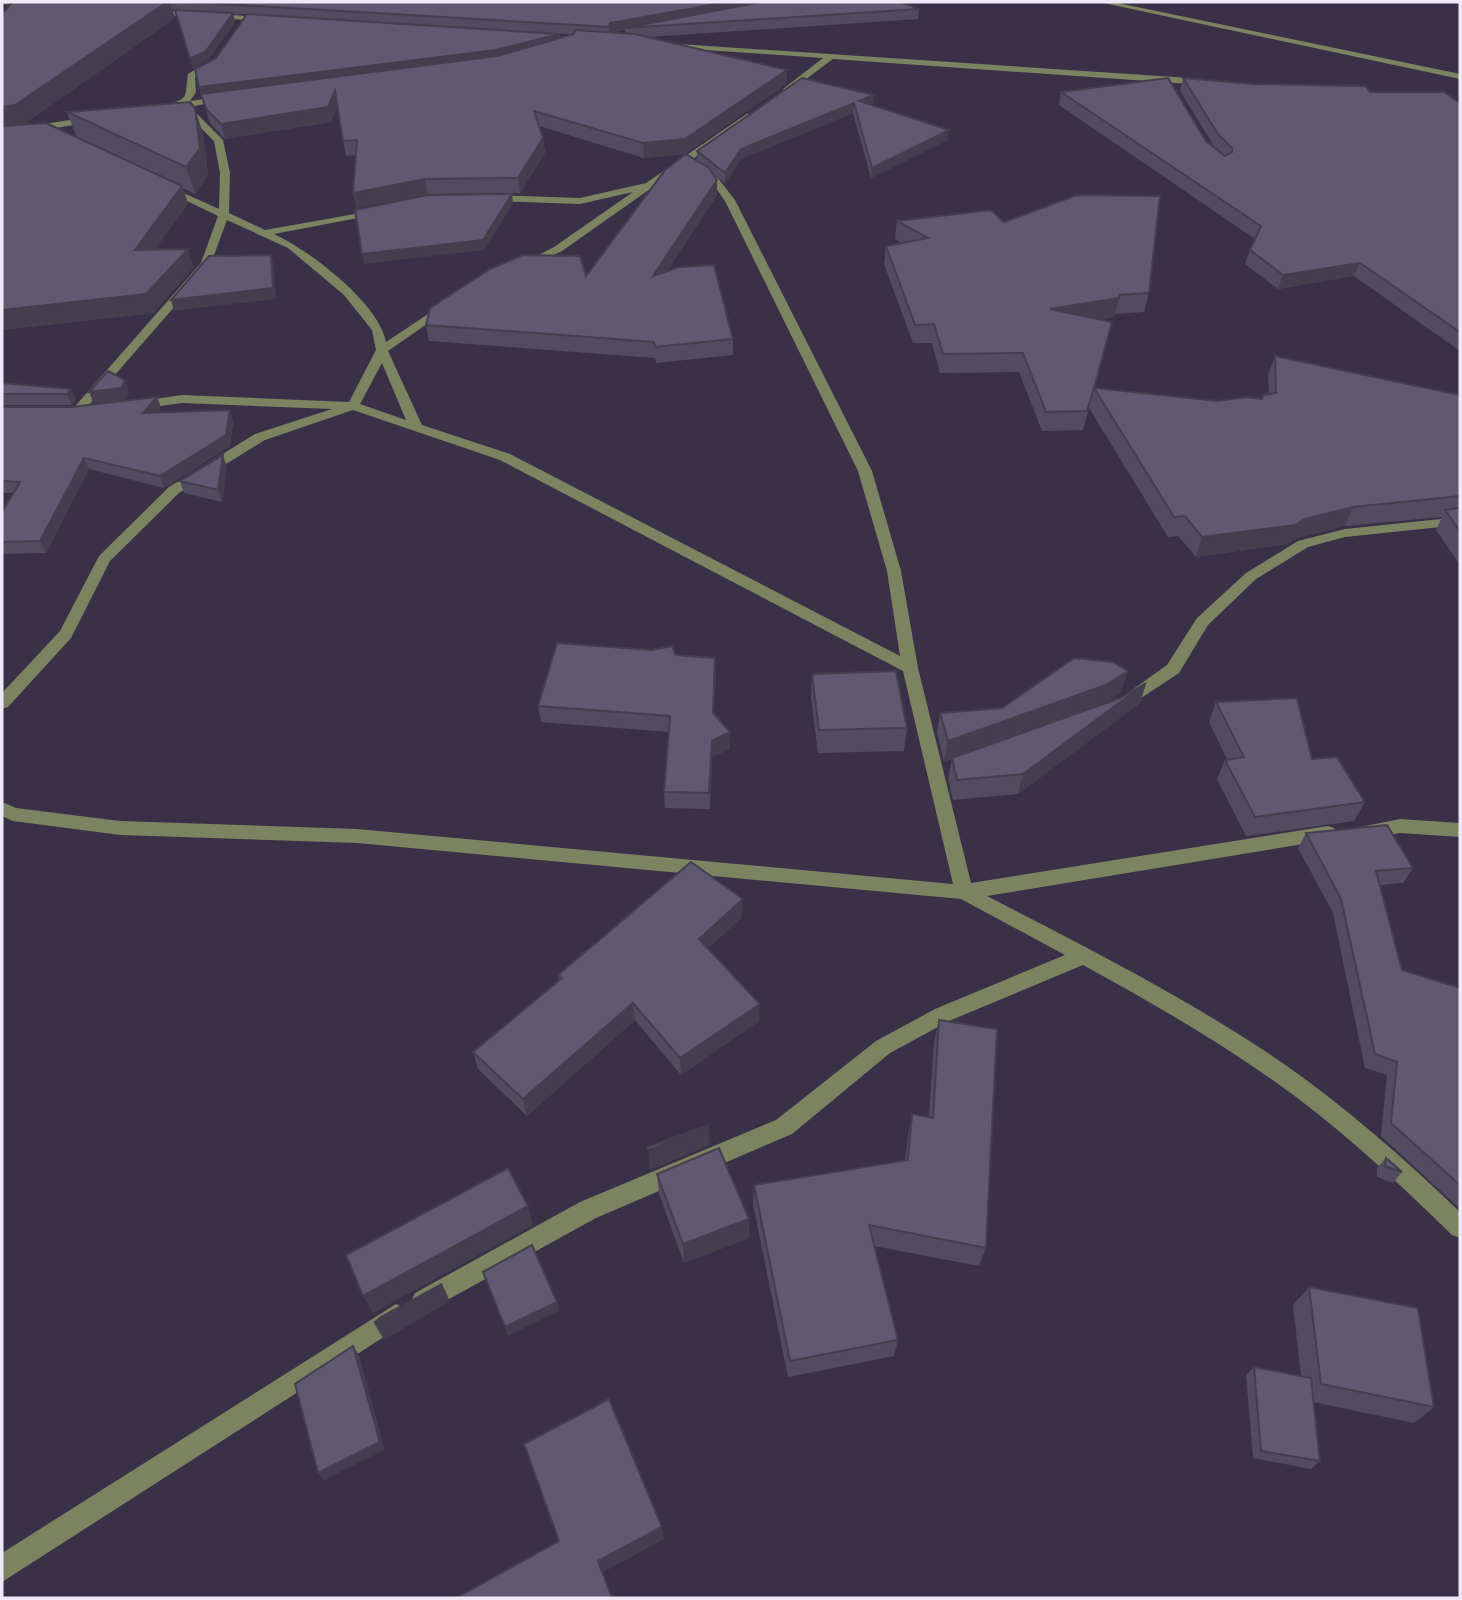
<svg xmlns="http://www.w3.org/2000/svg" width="1462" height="1600" viewBox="0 0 1462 1600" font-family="Manrope,sans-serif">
<rect width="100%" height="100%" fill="#3a3148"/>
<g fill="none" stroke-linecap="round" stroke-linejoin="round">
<g fill="#7b8360" fill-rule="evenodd">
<path d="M2,2H32L36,4L32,6L2,4Z"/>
<path d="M1099,2H1113L1460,74V79Z"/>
<path d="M1455,2H1460V5Z"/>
<path d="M151,10L266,17L270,19L266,21L148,14Z"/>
<path d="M664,43L1205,79L1209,82L1205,85L833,59L786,94L783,89L823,58L661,47Z"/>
<path d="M212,59L219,61L195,77L196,92L190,101L225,96L229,99L190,107L223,140L230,173L229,213L265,230L383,209L384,211L379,214L274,234C309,250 379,303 386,342L443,304L453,306L388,351L422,425L510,454L900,656L887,571L858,471L725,201L711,181L696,170L704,168L717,177L735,200L872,471L901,571L918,668L971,883L1328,826L1334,828L1337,833L1334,838L1328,840L987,896C1088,948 1191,1000 1284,1064C1347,1108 1405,1159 1460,1212V1238L1452,1235C1402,1186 1352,1139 1296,1097C1229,1047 1156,1005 1083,965L949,1021L890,1053L792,1134L596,1218L431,1309L423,1313L415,1309L411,1301L415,1293L580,1202L776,1120L876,1041L935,1009L1065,955L961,899L357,843L120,835L13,821L2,816V802L16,808L120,821L357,829L953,884L903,671L500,460L353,410L265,440L179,493L110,561L71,638L8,707L2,709V693L60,631L99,556L169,487L255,434L332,409L182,403L138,409L134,408V402L182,395L349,402L376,350L372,330L344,295L288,248L227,220L210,266L80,415L70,412L201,263L218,216L160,188L168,186L219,209L220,173L214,141L181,108L170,110L166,107C190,95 184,101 188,74ZM382,363L406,420L360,404Z"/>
<path d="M748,113L751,118L562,251L528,267L519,265L554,247L633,192L580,204L490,201L485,198L490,195L580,198L646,183Z"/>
<path d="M94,116L97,121L2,137V131Z"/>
<path d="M1460,517V525L1345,537L1308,547L1256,579L1208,625L1179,673L1132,704L1126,706L1118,700L1167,665L1197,618L1246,573L1298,541L1345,529Z"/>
<path d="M1400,819L1460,823V837L1400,833L1366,839L1360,837L1357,832L1360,827Z"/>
<path d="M396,1304L404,1308L408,1316L404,1324L2,1582V1553Z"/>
</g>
</g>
<g fill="#534c61" fill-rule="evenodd">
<path d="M12,2H901L919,9L918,19L648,37L787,70L786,84L685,154L644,158L539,126L543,138L545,153L520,193L428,194L356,208V155L346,156L337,107L331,122L225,139L210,123L199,87L216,58L247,14H233L235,22L208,60L193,68L175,10H172L175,18L23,125L76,136L67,112L203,134L208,175L195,194L183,188L188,204L155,249L194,267L153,313L2,330V11H5ZM625,30L626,34L610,33ZM560,34H573L560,38Z"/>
<path d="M1183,78L1370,92L1460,103V351L1354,276L1278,289L1245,264L1250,250L1255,239L1059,105L1061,92L1206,141L1214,146L1180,91Z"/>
<path d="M874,95L873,104L872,105L948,140L871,178L853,113L741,159L725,183L712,173L717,195L667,271L733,339V355L656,363L655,358L429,341L426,325L586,276L697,161V151Z"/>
<path d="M897,221L1004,222L1149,293L1144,312L1115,314L1114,317L1098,319L1108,341L1094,388L1218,401L1262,399L1269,394L1268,375L1275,356L1460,395V565L1436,530L1442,517L1345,526L1297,538L1287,544L1196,557L1178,536L1168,537L1089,408L1083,430L1042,431L1019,372L940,373L932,343H913L884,264L886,246L902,243L895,239Z"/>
<path d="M2,383L71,389L76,400L72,405H2V406Z"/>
<path d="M157,397L161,408L158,412L230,410L233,422L230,446L164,488L89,469L46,553L2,554V512L13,493H2V407H71Z"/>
<path d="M227,467L222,502L184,493L180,481Z"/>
<path d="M676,655L715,658L714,714L730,749L712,757L710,809L665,808L664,792L669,732L541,722L538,706Z"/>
<path d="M812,674L907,728L904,751L818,753L811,697Z"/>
<path d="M1146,683L1140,703L1018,794L953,800L948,779L952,759L944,762L937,733L940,713L1002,708L1121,692L1101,705L1120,698Z"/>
<path d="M1216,702L1312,759L1365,802L1354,821L1246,836L1217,779L1225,760L1227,759L1209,722Z"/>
<path d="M1306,833L1413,868L1403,883L1380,885L1402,970L1460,988V1207L1457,1206L1381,1136L1387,1075L1365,1068L1333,913L1298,848Z"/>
<path d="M742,917L708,948L759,1021L681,1075L635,1020L527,1116L478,1069L473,1052L559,981L558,975Z"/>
<path d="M939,1020L986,1248L979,1266L874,1246L898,1340L894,1356L788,1377L753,1204L754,1185L905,1160L908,1135L912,1114L929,1117L934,1042Z"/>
<path d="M1386,1158L1402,1172L1393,1183L1377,1177V1168Z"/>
<path d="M657,1174L749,1219V1238L684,1263L659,1194Z"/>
<path d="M1309,1287L1434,1407L1414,1423L1313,1402L1320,1461L1311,1469L1253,1458L1246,1375L1254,1367L1301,1376L1293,1305Z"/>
</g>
<g fill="#443e4f">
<path d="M167,2H170L175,18L23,125L2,129V107Z"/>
<path d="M727,2H777L625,28V30L611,32L609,37V27L610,23Z"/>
<path d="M233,13L235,22L208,60L193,68L190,59Z"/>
<path d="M560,34L561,43L497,59L202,97L199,87Z"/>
<path d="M787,70L786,84L685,154L644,158L643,143Z"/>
<path d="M335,91L338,106L331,122L225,139L221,124Z"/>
<path d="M874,95L873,104L858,110L859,101Z"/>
<path d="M854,103L853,113L741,159L725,183V173L741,149Z"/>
<path d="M195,108L203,134L208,175L195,194L186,167Z"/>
<path d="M949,130L948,140L871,178L872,168Z"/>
<path d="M543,138L545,153L520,193L518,178Z"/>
<path d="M425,179L428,194L356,208L353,193Z"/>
<path d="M717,180V195L654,291L653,276Z"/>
<path d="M182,186L188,204L141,268L135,250Z"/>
<path d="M512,194L513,204L484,250L364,264L362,254Z"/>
<path d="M188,249L194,267L153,313L2,330V310Z"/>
<path d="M271,255L274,266L276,299L174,311L171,300Z"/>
<path d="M1360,263L1354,276L1278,289L1283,275Z"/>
<path d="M1119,298L1114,317L1047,328L1050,309Z"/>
<path d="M125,380L129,392L125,400L94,404L89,392Z"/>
<path d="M71,389L76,400L72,405L67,394Z"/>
<path d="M157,397L161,408L148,424L143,413Z"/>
<path d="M230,410L233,422L230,446L164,488L160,476Z"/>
<path d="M223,455L227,467L222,502L218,490Z"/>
<path d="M84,458L89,469L46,553L40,541Z"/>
<path d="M1353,507L1345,526L1297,538L1287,544L1196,557L1202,537L1305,519Z"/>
<path d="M715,658L716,674L713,730V713Z"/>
<path d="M1128,671L1121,692L1100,706L944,762L948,741Z"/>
<path d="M1146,683L1140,703L1018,794L1023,774Z"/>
<path d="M730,732V749L712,757L710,809L712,741Z"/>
<path d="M743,899L742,917L700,956L699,939Z"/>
<path d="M633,1003L635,1020L527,1116L523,1099Z"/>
<path d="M760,1004L759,1021L681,1075L680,1058Z"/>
<path d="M709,1125L710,1145L650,1170L648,1150Z"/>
<path d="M528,1206L533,1225L373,1313L363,1296Z"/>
<path d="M749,1219V1238L684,1263L683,1244Z"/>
<path d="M442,1284L450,1301L384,1340L374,1323Z"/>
<path d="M557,1302L559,1311L508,1336L505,1327Z"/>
<path d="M353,1346L359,1355L385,1450L324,1480L318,1473Z"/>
<path d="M662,1527L664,1539L602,1573L598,1561Z"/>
</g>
<g fill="#615871" stroke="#443e4f" stroke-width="2">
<path d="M12,2H167L15,105L2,107V11H5Z"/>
<path d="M189,2H727L610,23L609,27Z"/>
<path d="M761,2H901L919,9L625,28Z"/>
<path d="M175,10L233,13L206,51L190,59Z"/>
<path d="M247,14L560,34L496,50L199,87L195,69L216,58Z"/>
<path d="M575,30L635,34L787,70L685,139L643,143L534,111L543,138L518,178L425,179L353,193L357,140L343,141L335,91L328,107L221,124L206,109L201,94L497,56L574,34Z"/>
<path d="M802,78L874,95L859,101L949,130L872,168L854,103L741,149L725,173L697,151Z"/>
<path d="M1168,78L1206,141L1225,156L1232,152V148L1218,134L1183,78L1254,84L1365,86L1370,92H1444L1460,103V332L1360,263L1283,275L1250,250L1261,226L1061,92Z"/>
<path d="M190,102L195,108L200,148L186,167L67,112Z"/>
<path d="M46,123L182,186L135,250L188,249L146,294L2,310V126Z"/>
<path d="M686,154L709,168L717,180L653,276L679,267L714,265L733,339L655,347L654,342L426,325L430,308L490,269L523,255L580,256L586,276L665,170Z"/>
<path d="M512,194L483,240L362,254L355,210L427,195Z"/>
<path d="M1077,195L1160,196L1149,293L1119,295V298L1050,309L1112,322L1094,388L1218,401L1246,397L1262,399L1263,395L1276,393L1275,356L1460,395V496L1353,507L1305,519L1295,525L1202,537L1185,516L1174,517L1094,388L1087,411L1046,412L1023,353L943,354L934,324L915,325L886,246L928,238L897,221L991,210L1004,222Z"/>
<path d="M271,255L273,288L171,300L209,256Z"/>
<path d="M108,371L125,380L121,388L89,392Z"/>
<path d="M2,383L71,389L67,394H2Z"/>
<path d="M157,397L143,413L230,410L226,435L160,476L84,458L40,541L2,542V512L20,482L2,481V407H71Z"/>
<path d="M223,455L218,490L180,481Z"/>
<path d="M1460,508V531L1445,510Z"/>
<path d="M557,643L652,650L672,646L676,655L715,658L713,713L730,732L712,741L709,793L664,792L670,716L538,706Z"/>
<path d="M1074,658L1113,662L1128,671L1106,685L948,741L940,713L1002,708Z"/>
<path d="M896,671L907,728L819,730L812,674Z"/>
<path d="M1146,683L1023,774L957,780L952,758L1120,698Z"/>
<path d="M1297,698L1312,759L1337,757L1365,802L1255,817L1225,760L1244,757L1216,702Z"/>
<path d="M1387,825L1413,868L1376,871L1402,970L1460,988V1185L1391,1123L1397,1062L1375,1054L1341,899L1306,833Z"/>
<path d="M691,862L743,899L699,939L760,1004L680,1058L633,1003L523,1099L473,1052L562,978L558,975Z"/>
<path d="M939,1020L997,1029L986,1248L869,1225L898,1340L790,1361L754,1185L908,1160L912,1114L933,1118Z"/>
<path d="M709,1125L648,1150L647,1147Z"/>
<path d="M719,1148L749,1219L683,1244L657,1174Z"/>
<path d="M1386,1158L1402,1172L1385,1166Z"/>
<path d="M508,1168L528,1206L363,1296L346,1255Z"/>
<path d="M532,1245L557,1302L505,1327L483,1272Z"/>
<path d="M442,1284L374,1323L381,1317Z"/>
<path d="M1309,1287L1418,1308L1434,1407L1321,1384Z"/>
<path d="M353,1346L380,1442L318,1473L295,1384Z"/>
<path d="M1254,1367L1311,1378L1320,1461L1261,1451Z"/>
<path d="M609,1399L662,1527L598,1561L612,1598H456L559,1541L524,1444Z"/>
</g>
<rect width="1462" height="1600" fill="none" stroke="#eee9f8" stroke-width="7"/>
</svg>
